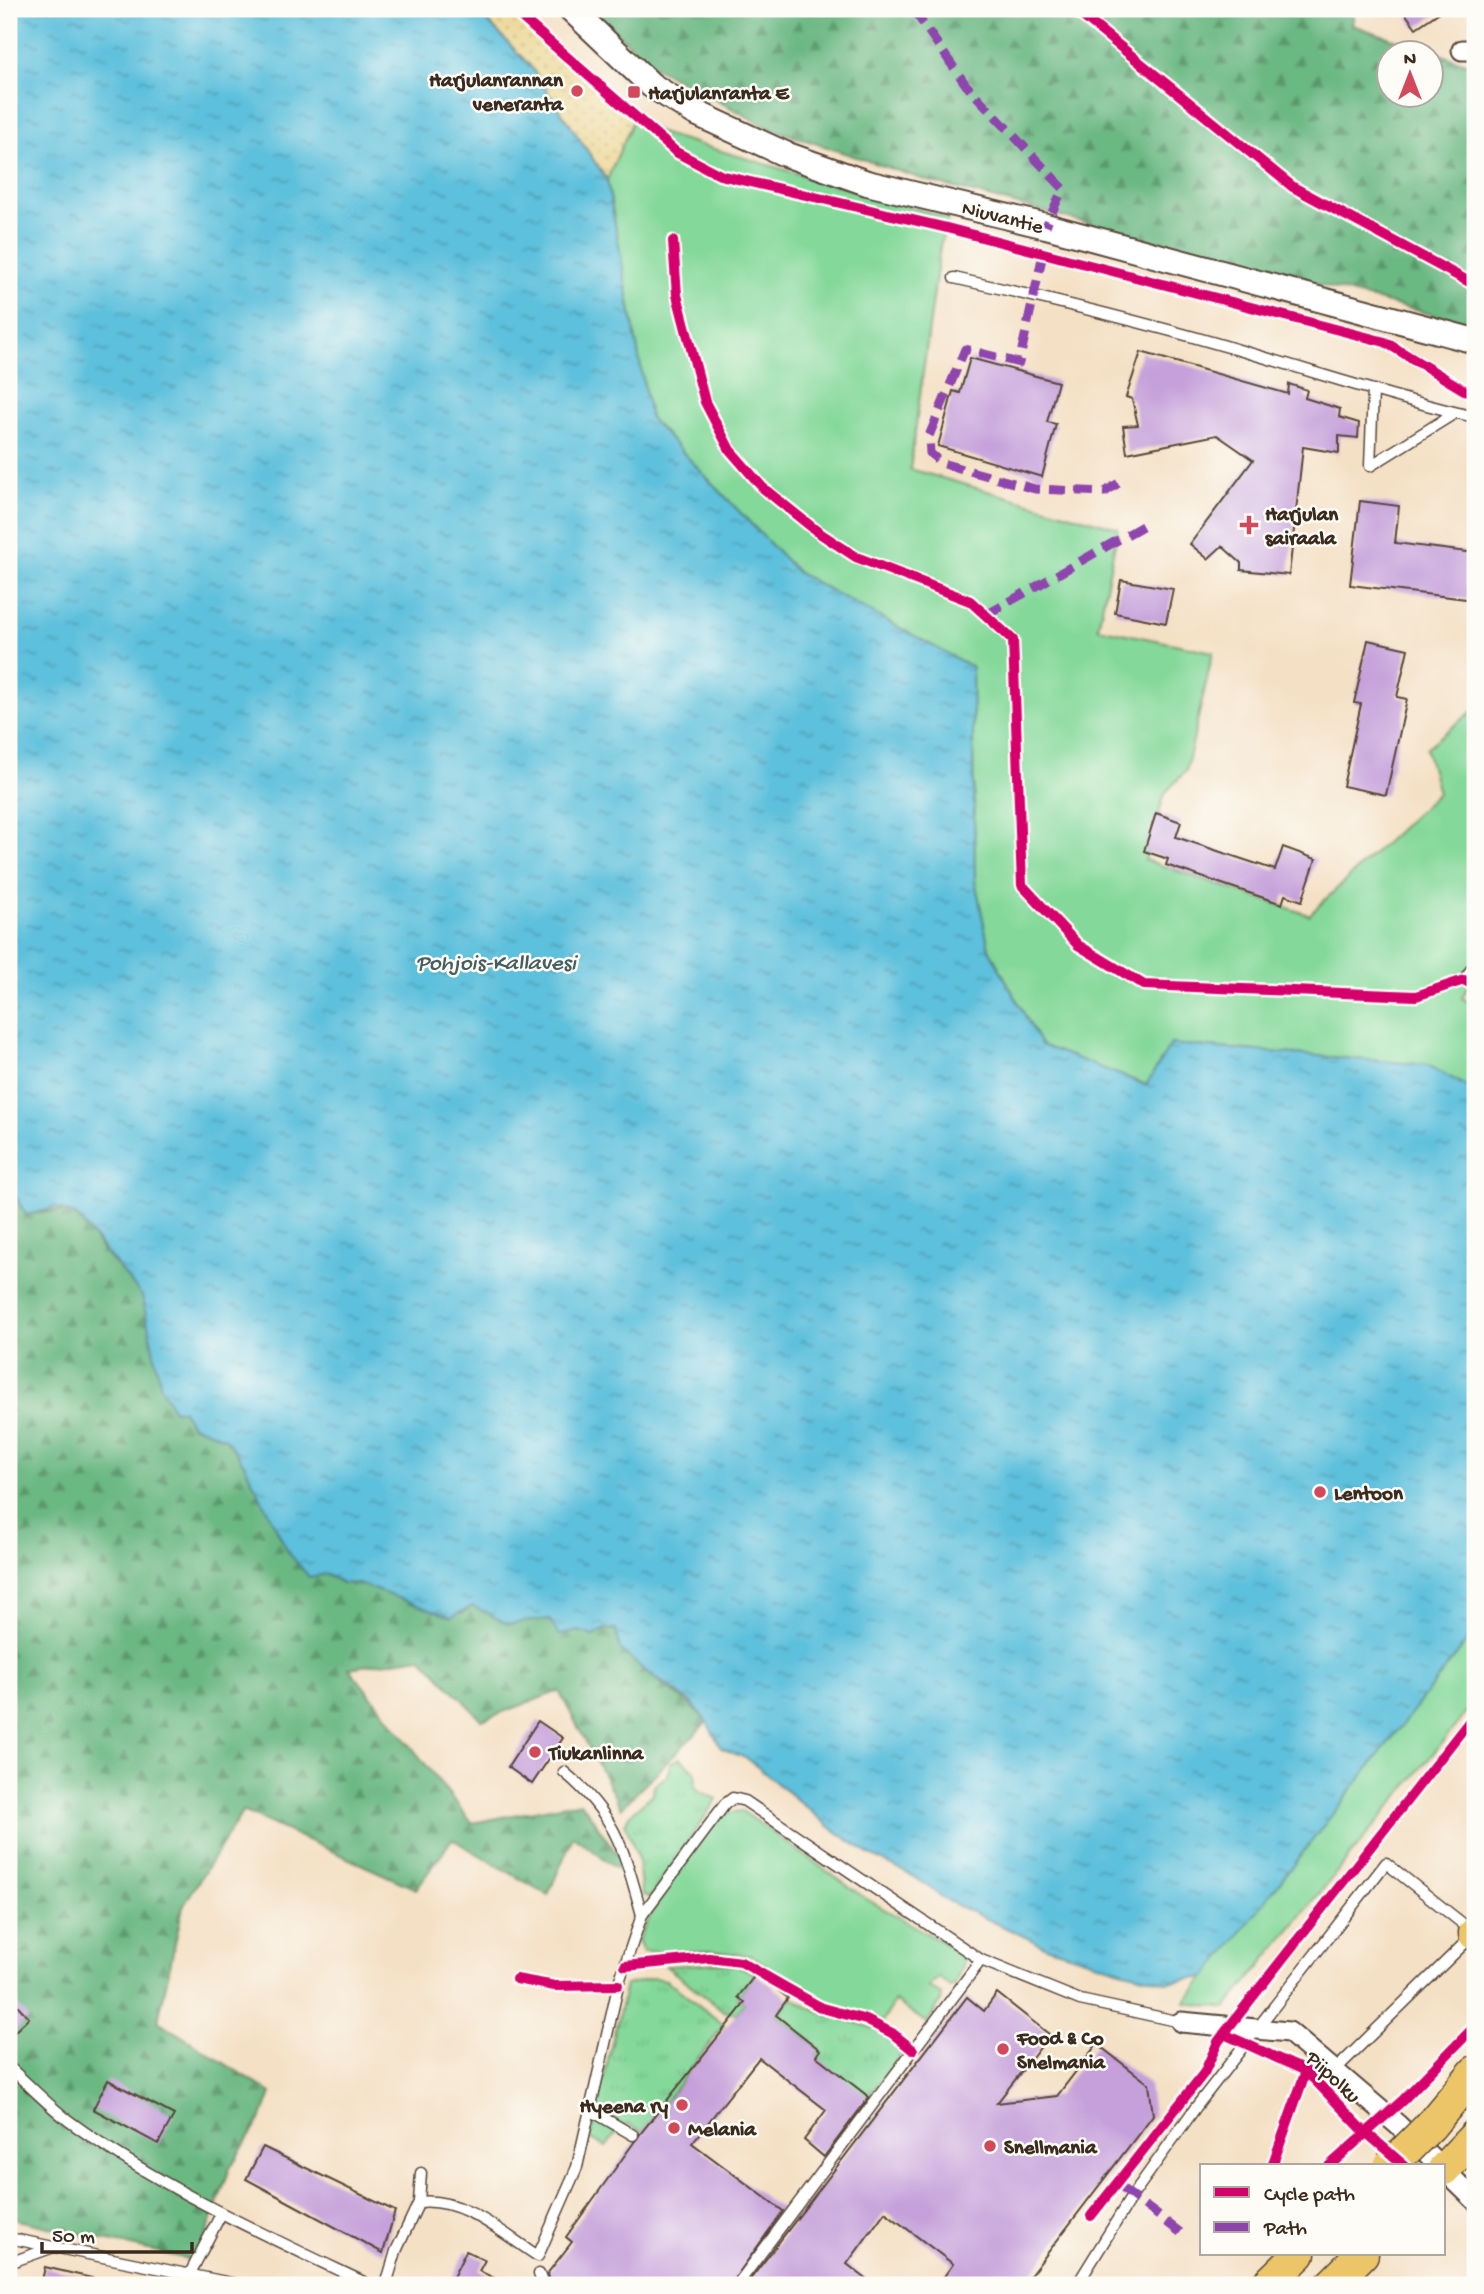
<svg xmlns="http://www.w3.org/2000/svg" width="1484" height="2294" viewBox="0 0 1484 2294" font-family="'Gochi Hand',sans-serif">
<defs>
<pattern id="grass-tufts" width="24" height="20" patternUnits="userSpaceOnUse" patternTransform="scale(1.75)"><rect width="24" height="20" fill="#84d89a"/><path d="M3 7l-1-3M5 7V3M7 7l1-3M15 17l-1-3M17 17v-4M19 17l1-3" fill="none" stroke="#73ba84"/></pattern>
<pattern id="forest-firs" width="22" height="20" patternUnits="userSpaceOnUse" patternTransform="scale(1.75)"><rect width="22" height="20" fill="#6bb882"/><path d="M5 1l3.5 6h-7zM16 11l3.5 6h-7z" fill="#59966a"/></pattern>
<pattern id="sand-dots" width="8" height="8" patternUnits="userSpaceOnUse" patternTransform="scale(1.75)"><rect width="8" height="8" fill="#eeda9e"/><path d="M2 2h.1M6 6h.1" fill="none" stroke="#cdbb88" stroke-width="1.8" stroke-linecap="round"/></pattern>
<pattern id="water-ripples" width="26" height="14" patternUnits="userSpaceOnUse" patternTransform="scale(1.75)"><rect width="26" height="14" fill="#5dc0dc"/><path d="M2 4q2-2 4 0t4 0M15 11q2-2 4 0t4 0" fill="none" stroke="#4e9cb2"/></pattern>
</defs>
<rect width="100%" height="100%" fill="#fdfcf7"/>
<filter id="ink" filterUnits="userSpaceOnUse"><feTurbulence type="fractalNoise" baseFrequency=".0143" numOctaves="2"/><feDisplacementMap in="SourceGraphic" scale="14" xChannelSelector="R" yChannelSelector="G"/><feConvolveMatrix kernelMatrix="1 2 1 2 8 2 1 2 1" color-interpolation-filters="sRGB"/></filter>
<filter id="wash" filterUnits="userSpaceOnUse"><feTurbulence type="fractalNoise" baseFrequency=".00686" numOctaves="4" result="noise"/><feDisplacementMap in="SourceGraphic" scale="28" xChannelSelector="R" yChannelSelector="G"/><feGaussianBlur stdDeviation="1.57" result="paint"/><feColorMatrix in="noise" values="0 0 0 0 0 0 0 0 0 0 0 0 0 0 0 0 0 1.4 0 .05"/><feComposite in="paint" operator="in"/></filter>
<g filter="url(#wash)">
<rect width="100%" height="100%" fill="#f4e0c5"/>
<g fill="url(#grass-tufts)" stroke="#60815c" stroke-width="2">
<path d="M680,1758L696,1772L695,1786L701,1792L717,1799L651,1896L647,1897L642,1894L637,1855L625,1824L629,1815L653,1794L654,1786C663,1777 671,1779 670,1763Z"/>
<path d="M720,1963L738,1966L756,1974L738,1997L745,2003L736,2014L724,2011L666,1966Z"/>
<path d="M653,1978L666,1980L724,2025L642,2132L628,2124L622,2126L597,2105L626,1985Z"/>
<path d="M792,1997C800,2002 808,2008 817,2011C844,2023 886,2022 902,2052L900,2056L865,2101L816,2056L820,2050L776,2015Z"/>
<path d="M596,2120L617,2132L606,2147L590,2138Z"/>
</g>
<g fill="url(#forest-firs)" stroke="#537150" stroke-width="2" fill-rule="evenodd">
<path d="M590,9H1355L1352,25L1475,66V326L928,181L767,127L656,68ZM1390,52H1432V94H1390Z"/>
<path d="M9,1194L16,1197L26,1215C78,1204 75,1215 104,1252C116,1267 134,1280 143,1297C163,1337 170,1384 190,1425L225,1437L327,1574L342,1583L359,1584L462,1613L473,1606L508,1624L549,1619L559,1635L579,1631L594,1636L606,1629L616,1630C627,1672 680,1688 707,1722L621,1808L559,1691L482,1720L421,1657L349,1668L472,1823L581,1802L628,1870L622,1872L573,1836L548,1895L452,1839L416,1889L243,1811L183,1906L158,2021L271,2093L263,2115L230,2168L197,2261L9,2218Z"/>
</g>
<path fill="url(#sand-dots)" stroke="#94825e" stroke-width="2" d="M476,9H512L635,116L607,180L531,67Z"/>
<g fill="#84d89a" stroke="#60815c" stroke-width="2">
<path d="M635,116L660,133L948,218L940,246L910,469L1118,528L1098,628L1213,652L1186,771L1165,793L1145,860L1309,915L1438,793L1426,748L1475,709V973L1462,998L1475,1005V1091L1428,1065L1171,1044L1147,1085L1041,1045L989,949L975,880L972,667L798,573L650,418L607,180Z"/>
<path d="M1475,1631V1702L1226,2008L1185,2003Z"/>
<path d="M742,1811L865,1898L961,1953L963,1962L955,1985L950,1987L939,1977L928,1987L942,1995L941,2002L927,2023L895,2001L882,2023L873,2017L821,2003L752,1956L709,1951L643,1952L638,1940C647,1917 702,1832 721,1817C728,1812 734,1812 742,1811Z"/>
</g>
<path fill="url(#water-ripples)" stroke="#4c757d" stroke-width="2" d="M9,9H476L531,67L607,180L650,418L798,573L972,667L975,880L989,949L1041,1045L1146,1085L1171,1044L1428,1065L1475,1091V1631L1206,1977L1166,1982L1121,1970L1049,1948L946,1900L916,1878L867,1853L827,1825L748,1759L721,1748L707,1722L692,1703L643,1669L620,1649L616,1630L605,1629L594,1636L579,1631L559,1635L549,1619L508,1624L473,1606L451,1617L359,1584L342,1583L327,1574L309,1577L288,1552L244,1464L225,1438L190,1424L183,1410H173L161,1387L142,1296L76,1215L56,1208L26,1215L16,1197L9,1194Z"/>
<g id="blocks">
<g fill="#c6a0da">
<path d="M1402,9H1444L1416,28Z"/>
<path d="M1141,352L1288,394L1289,384L1307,390L1305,398L1340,409L1339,417L1359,423L1358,438L1339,436V453L1303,447L1289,575L1241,570V563L1222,546L1208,559L1190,544L1253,460L1217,435L1127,453L1123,426L1138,425L1132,399L1126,397Z"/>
<path d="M970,358L1058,382L1047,422L1056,424L1042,477L938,446L953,391L960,393Z"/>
<path d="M1360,501L1399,506L1395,543L1475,553V600L1350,585Z"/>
<path d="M1121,580L1173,589L1166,623L1115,613Z"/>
<path d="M1368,640L1408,649L1397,697L1407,699L1386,795L1343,786L1361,704L1354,703Z"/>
<path d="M1156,813L1181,822L1176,837L1275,870L1283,847L1316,859L1302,901L1285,895L1282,904L1166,865L1168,859L1144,851Z"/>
<path d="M538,1721L563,1738L532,1784L508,1767Z"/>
<path d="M756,1974L788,1998L776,2015L820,2050L816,2056L869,2097L824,2157L804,2140L826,2110L759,2058L692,2143L783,2211L730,2285H550L547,2274L572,2242L566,2237L640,2134L745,2003L738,1997Z"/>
<path d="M997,1993L1050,2035L997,2103L1057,2096L1097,2044L1149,2084L1153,2115L1023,2285H938L953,2264L885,2212L847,2264L874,2285H746L967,1997L984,2011Z"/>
<path d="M9,1996L29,2018L9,2037Z"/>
<path d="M108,2080L174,2115L158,2144L93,2109Z"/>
<path d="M263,2147L395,2211L383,2253L246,2179Z"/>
<path d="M466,2251L485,2260L479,2271L509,2285H449Z"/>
<path d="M45,2267L96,2279V2285H41Z"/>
</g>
</g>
</g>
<g filter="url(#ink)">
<use href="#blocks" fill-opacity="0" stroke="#574537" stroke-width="2"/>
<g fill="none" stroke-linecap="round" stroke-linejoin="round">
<defs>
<g id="service">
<path d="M954,278C1053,300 1152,324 1249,353C1325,375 1399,400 1475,417"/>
<path d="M1373,391L1370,466L1455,413"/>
<path d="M1464,980L1475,964"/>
<path d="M564,1772C617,1816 624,1851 642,1915"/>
<path d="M9,2067C29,2085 48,2105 69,2121C162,2189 267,2236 370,2285"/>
<path d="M1333,2072L1472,1936"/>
<path d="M590,2110L633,2135"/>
<path d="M419,2202C463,2197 502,2233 538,2256L577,2167L619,1982L642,1915L725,1804L733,1798L745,1801L981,1960L1080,2000L1181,2022"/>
<path d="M9,2238L241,2285"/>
<path d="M9,2263L51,2248"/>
<path d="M539,2274L543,2285"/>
<path d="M184,2285L221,2214"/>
<path d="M386,2285L396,2251L419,2202L421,2173"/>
<path d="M737,2285L981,1960"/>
<path d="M1077,2285L1132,2196L1196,2107L1386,1863L1472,1931"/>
</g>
<g id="minor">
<path d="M1462,50H1475"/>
<path d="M1181,2022L1289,2032L1398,2125L1440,2166"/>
<path d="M1444,2170L1475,2200"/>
</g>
<path id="tertiary" d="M571,9L651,85L694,112L785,154L867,183L1046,226L1475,341"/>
<g id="primary">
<path d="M1475,1933V1934"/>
<path d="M1430,2126L1475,2072"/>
<path d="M1444,2169L1475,2136"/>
<path d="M1267,2285L1299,2254"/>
<path d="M1331,2285L1362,2254"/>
</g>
</defs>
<use href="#service" stroke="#574537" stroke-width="13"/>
<use href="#minor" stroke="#574537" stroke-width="23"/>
<use href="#tertiary" stroke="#574537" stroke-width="28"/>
<use href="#primary" stroke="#574537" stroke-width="35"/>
<use href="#service" stroke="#fff" stroke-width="10"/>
<use href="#minor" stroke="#fff" stroke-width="19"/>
<use href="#tertiary" stroke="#fff" stroke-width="24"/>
<use href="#primary" stroke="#edc569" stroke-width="32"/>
<defs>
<path id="primary-bridge" d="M1390,2166L1430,2126"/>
</defs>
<use href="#primary-bridge" stroke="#574537" stroke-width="35" stroke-linecap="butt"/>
<use href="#primary-bridge" stroke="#edc569" stroke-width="32"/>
<g stroke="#8e44ad" stroke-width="9" stroke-dasharray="18 9" stroke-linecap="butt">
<path d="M913,9L966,85L1063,188L1046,226"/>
<path d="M1043,254L1019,363L965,349L929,436L930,453L941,463L1035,489L1105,492L1123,480"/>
<path d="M986,615L1146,524"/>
<path d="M1123,2189L1185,2236"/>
</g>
<defs>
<g id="cycleway">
<path d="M512,9L676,152L720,175L943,227L1385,342L1464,390L1475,393"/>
<path d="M1074,9L1293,187L1475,285"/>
<path d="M673,241L677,295L705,402L730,450L763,488L818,532L856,557L970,601L1013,640L1022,885L1078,945L1144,985L1416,996L1464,980L1475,986"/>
<path d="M625,1966L709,1958L741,1962L822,2008L866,2020L892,2033L913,2050"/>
<path d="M516,1979L555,1986L618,1985"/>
<path d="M1224,2034L1306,2071L1362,2129L1405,2166"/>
<path d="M1272,2166L1306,2071"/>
<path d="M1329,2166L1403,2100L1475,2026"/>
<path d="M1091,2216L1204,2073L1218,2042L1229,2027L1475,1714"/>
</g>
</defs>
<use href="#cycleway" stroke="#fdfcf7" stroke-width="15"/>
<use href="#cycleway" stroke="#d6006c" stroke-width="10"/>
</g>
</g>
<g fill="#d1495b" stroke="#fdfcf7" stroke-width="2.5">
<circle cx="577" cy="91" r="7"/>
<rect x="627" y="85" width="14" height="14" rx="3.5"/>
<path d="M1245.5 514.5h7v7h7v7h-7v7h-7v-7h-7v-7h7z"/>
<circle cx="1320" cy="1492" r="7"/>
<circle cx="535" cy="1752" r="7"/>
<circle cx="1003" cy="2049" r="7"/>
<circle cx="682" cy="2105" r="7"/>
<circle cx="674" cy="2128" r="7"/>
<circle cx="990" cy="2146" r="7"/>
</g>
<g text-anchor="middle" stroke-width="5" stroke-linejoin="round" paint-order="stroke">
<g font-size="21" font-weight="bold" fill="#3b2a1e" stroke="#fdfcf7" text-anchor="start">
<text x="563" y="86" text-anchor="end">Harjulanrannan<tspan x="563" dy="24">veneranta</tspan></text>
<text x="648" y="99">Harjulanranta E</text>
<text x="1265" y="520">Harjulan<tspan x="1265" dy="24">sairaala</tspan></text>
<text x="1334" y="1499">Lentoon</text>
<text x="549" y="1759">Tiukanlinna</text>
<text x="1017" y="2044">Food &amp; Co<tspan x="1017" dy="24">Snelmania</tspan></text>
<text x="668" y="2112" text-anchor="end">Hyeena ry</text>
<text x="688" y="2135">Melania</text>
<text x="1004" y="2153">Snellmania</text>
</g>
<g font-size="21" fill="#3b2a1e" stroke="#fdfcf7">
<text transform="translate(1003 216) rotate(14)" y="7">Niuvantie</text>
<text transform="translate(1334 2076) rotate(43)" y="7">Piipolku</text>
</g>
<g font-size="23" font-style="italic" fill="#475e60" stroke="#fdfcf7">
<text x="496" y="969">Pohjois-Kallavesi</text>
</g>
</g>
<rect width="1484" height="2294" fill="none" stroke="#fdfcf7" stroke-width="35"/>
<rect x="1200" y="2164" width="245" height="91" fill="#fdfcf7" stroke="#afa8a0" stroke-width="2"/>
<rect x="1214" y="2187" width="35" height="10" fill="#d6006c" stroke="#afa8a0" stroke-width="2"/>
<text x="1264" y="2200" font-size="21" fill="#3b2a1e">Cycle path</text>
<rect x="1214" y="2222" width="35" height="10" fill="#8e44ad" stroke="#afa8a0" stroke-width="2"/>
<text x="1264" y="2234" font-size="21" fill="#3b2a1e">Path</text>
<g transform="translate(1410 74)"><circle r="33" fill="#fdfcf7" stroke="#afa8a0" stroke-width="2"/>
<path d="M0-5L12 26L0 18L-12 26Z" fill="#d1495b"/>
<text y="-10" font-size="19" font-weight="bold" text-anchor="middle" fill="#3b2a1e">N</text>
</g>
<path d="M42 2242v10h150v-10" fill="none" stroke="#3b2a1e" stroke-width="3.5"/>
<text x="52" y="2242" font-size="21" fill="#3b2a1e" stroke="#fdfcf7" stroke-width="5" paint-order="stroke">50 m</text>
</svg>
